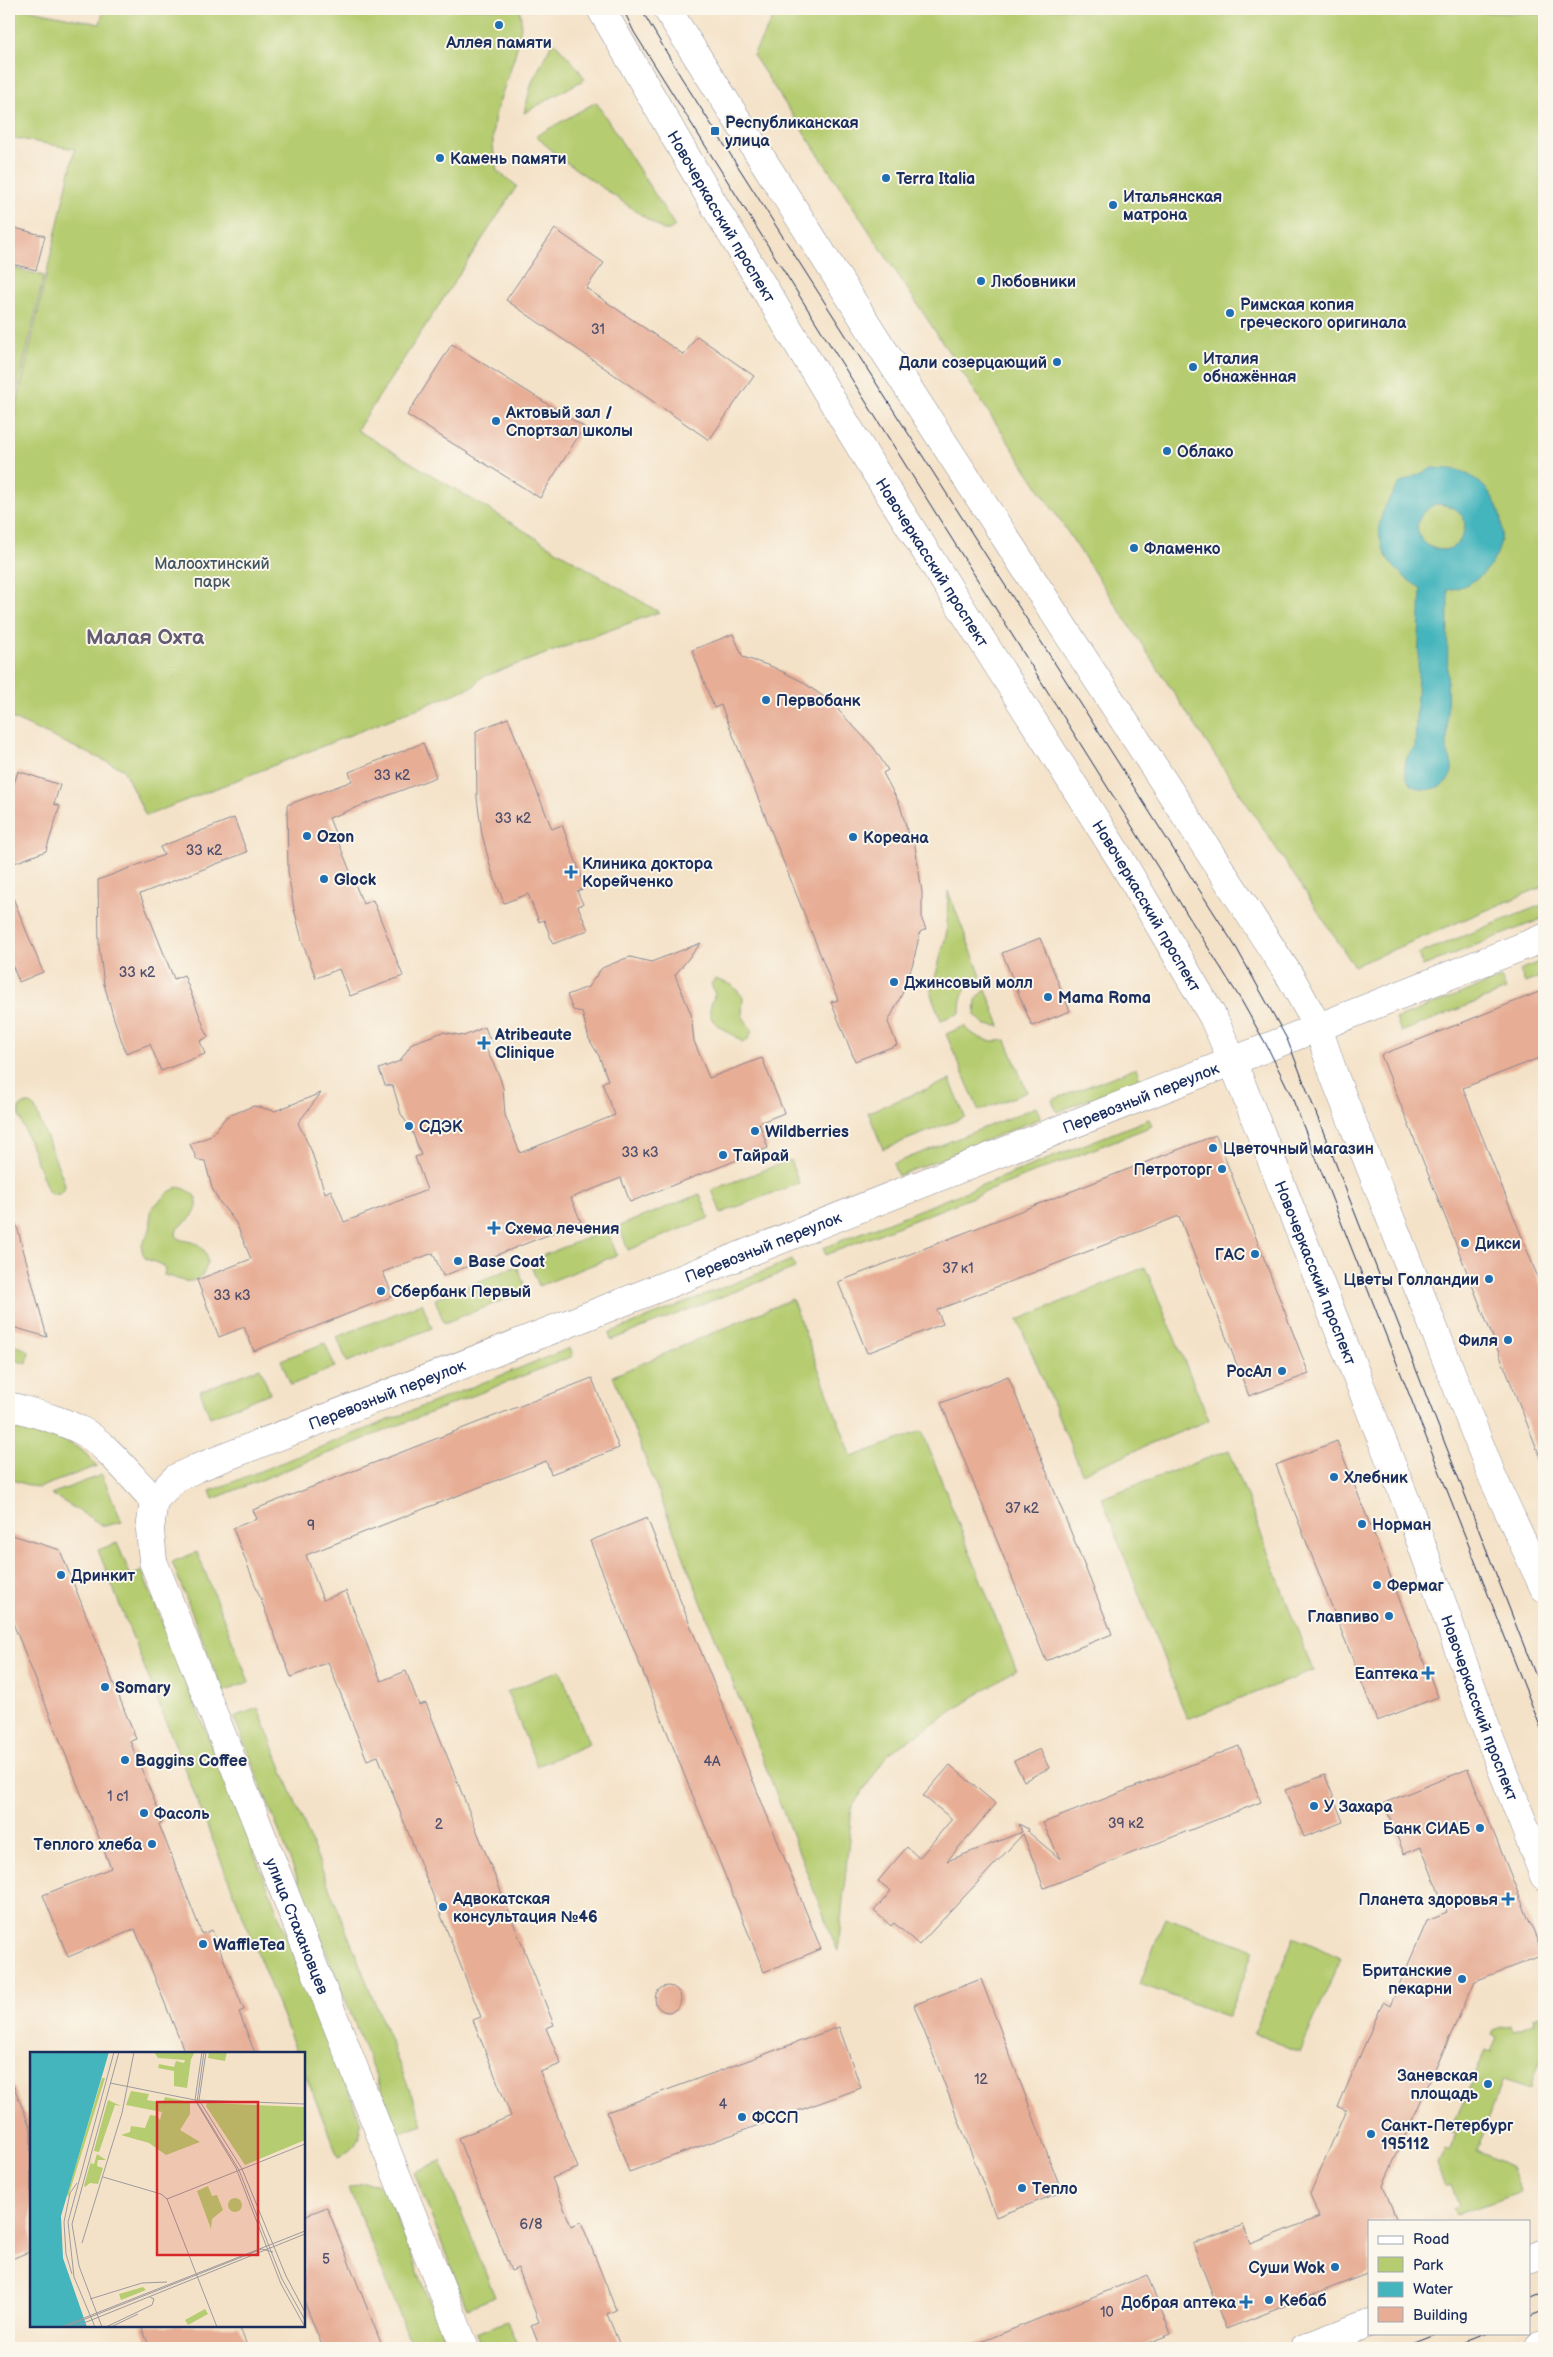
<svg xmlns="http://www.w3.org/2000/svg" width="1553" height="2357" viewBox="0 0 1553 2357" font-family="'Balsamiq Sans',sans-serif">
<rect width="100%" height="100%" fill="#fbf7ec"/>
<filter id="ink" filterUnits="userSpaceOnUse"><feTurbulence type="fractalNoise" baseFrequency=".02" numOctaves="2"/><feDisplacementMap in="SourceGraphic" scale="10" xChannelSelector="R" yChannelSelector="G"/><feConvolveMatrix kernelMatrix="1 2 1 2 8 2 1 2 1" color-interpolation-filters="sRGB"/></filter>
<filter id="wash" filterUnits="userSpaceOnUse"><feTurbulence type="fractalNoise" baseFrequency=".0096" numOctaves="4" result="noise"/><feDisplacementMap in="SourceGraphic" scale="20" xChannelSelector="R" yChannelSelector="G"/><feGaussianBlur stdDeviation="1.12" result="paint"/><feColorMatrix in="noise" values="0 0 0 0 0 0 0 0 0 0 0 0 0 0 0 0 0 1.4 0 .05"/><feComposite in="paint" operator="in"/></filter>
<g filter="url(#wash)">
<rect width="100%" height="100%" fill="#f4e2c8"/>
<g fill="#b5cc70" stroke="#687e67">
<path d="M9,9H26L100,24L104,9H519C529,34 499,93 494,121C492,139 493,154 497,171L517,186L357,430L659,612L480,678L474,686L146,816L123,769L9,717V425H12L75,149L9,137Z"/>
<path d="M998,9H1359L1544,14V886L1354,966L753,55L775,14Z"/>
<path d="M553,41L576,66L585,79L524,113L532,82Z"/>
<path d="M596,102L675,226L669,230H663L560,158L536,136Z"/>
<path d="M9,267L44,276L10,423H9Z"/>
<path d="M948,891L981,976C965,986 960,995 960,1013L941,1020L931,994L947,931Z"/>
<path d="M1544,904V918L1423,966L1418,954Z"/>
<path d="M1544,960V975L1525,983L1520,970Z"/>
<path d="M1501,978L1506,990L1401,1032L1396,1019Z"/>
<path d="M715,979L732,985L743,997L742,1015L752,1031L747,1041L742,1042C731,1031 704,1025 711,1005C712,1001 714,998 715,994L711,984Z"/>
<path d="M986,989L1000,1026L985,1025L975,1015L976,1000Z"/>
<path d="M964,1026C977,1039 988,1043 1006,1040L1027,1092L979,1111L946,1034Z"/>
<path d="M1136,1068L1140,1079L1057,1112L1052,1100Z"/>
<path d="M950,1080L965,1117L883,1149L868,1112Z"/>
<path d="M24,1104H30L35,1108L65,1184L64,1190L60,1194H53L48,1191L19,1115V1108Z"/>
<path d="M1036,1107L1041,1118L898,1176L893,1164Z"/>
<path d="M1149,1119L1152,1126L826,1255L823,1248Z"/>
<path d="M790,1160L799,1183L721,1213L712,1190Z"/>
<path d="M178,1187C190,1189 202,1198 195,1212C192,1219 182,1224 177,1229L176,1235L179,1239C187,1242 195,1241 201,1247C213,1258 206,1279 191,1281C181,1283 174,1276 164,1275L165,1270L163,1265L146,1259C136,1243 146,1243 150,1229C152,1223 150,1216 151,1209L169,1192Z"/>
<path d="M700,1194L709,1218L628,1250L619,1226Z"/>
<path d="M607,1230L617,1255L539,1286L529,1261Z"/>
<path d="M792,1260L795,1268L611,1340L609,1333Z"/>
<path d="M517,1266L527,1291L444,1323L435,1299Z"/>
<path d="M1145,1267L1209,1420L1082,1473L1018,1320Z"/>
<path d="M792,1299L852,1457L922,1431L1016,1669L888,1754L852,1807L838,1952L613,1376Z"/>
<path d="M422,1303L432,1328L347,1362L337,1337Z"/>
<path d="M9,1343L25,1349L29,1352L27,1364L9,1358Z"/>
<path d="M325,1343L335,1367L291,1385L281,1360Z"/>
<path d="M570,1348L573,1356L213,1499L210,1491Z"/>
<path d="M260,1368L270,1393L210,1417L200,1391Z"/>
<path d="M9,1424L68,1442L83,1451L97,1466L38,1488L9,1479Z"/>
<path d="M1229,1450L1313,1671L1187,1719L1102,1498Z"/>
<path d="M102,1475L122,1522L104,1526L51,1494Z"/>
<path d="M117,1543L131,1576L142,1571L360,2120C362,2139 355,2150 338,2157L304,2071V2053H297L98,1550Z"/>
<path d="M197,1552L249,1682L223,1692L172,1562Z"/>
<path d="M560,1670L589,1744L537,1766L507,1692Z"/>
<path d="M258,1708L423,2124L398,2133L234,1717Z"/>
<path d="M1165,1917L1254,1950L1229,2017L1140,1984Z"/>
<path d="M1294,1937L1341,1958L1300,2052L1253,2033Z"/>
<path d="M1539,2015L1544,2029V2061H1540L1530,2089L1503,2080L1477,2151L1510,2166L1522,2192L1456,2215L1453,2209L1459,2206L1451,2185L1446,2187L1437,2163L1444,2148L1449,2150L1456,2135L1450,2132L1486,2050L1491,2052L1497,2038L1492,2035L1494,2031L1511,2025L1513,2030L1534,2022L1533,2017Z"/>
<path d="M441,2161L495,2297L467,2308L414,2172Z"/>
<path d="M362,2183L376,2184L387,2193L448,2348H413L349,2188Z"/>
<path d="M507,2321L518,2348H482L476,2333Z"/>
</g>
<path fill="#45b5bd" stroke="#30728e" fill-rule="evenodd" d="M1433,468C1442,469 1455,468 1463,472C1521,499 1512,580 1448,590L1447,753C1471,788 1405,807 1405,768C1405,760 1408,753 1415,748L1421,588C1386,569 1366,535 1390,498C1393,494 1396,486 1401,483C1411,477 1423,473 1433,468ZM1435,504C1452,504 1471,514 1463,534C1448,573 1388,531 1435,504Z"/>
<g id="blocks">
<g fill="#e7ad95">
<path d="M15,228L45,236L36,270L9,263V251Z"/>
<path d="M555,229L604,263L586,288L684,355L697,336L754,376L709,440L506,300Z"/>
<path d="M452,344L584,427L540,498L407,415Z"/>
<path d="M733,634L743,657L773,667L801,681L827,699L834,697L839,711L874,748L888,770L883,773L900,805L910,840L914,839L922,892V920L926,929L920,932L913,963L902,994L888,1022L897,1045L855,1061L831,1002L838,1000L819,951L721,705L714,708L692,650Z"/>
<path d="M508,718L552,829L562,825L586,888L577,891L583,904L578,906L588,930L553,944L544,920L539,922L528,894L504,903L491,869L482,834L477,798L476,731Z"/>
<path d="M423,743L436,777L329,818L363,904L373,900L403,976L350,996L339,969L316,978L303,944L294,909L288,872L287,805L352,781L349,772Z"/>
<path d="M18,771L60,785L54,804L60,806L46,851L9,865V800Z"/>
<path d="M234,818L247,852L140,894L174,979L184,975L208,1037L200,1041L205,1054L161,1071L150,1044L126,1053L114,1019L104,984L99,947L98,880L164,855L160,847Z"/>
<path d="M9,888L43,972L19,982L9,957Z"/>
<path d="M1040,938L1070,1011L1032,1026L1002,953Z"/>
<path d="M701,943L675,975L691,1014L694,1041L709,1078L762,1058L784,1113L759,1123L768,1148L630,1202L621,1178L571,1198L581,1222L443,1276L433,1253L383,1272L393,1296L254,1351L244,1327L219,1337L197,1280L251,1259L236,1223L219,1201L212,1188L205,1161L197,1160L190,1144L211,1136L226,1117L248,1108L254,1106L275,1111L321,1093L298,1123L311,1150L325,1193L331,1190L344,1222L427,1190L415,1157L421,1155L412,1131L401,1114L393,1086L385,1085L379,1069L400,1061L412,1043L443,1032L464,1036L485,1027L491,1043L486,1049L499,1075L503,1088L505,1115L520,1153L615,1115L602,1083L608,1080L599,1056L589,1039L582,1012L573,1010L567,995L588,987L602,968L624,959L630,957L651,962Z"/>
<path d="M1544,990V1056L1463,1088L1544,1293L1543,1464L1381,1055Z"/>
<path d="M1216,1135L1309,1374L1249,1396L1179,1216L937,1310L943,1324L867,1353L838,1282Z"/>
<path d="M16,1223L47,1337L9,1326V1224Z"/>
<path d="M1008,1376L1112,1634L1046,1661L941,1403Z"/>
<path d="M592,1378L619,1448L551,1474L546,1461L306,1555L323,1600L346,1591L381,1681L406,1671L419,1705L426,1703L554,2025L546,2028L561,2064L540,2072L578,2168L552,2178L571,2226L581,2222L588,2239L616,2310L607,2314L621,2348H540L531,2325L539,2322L518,2268L511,2271L458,2138L511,2116L473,2020L481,2017L378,1756L367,1760L328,1662L291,1677L233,1528L257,1519L253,1510Z"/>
<path d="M1337,1441L1438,1697L1377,1721L1276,1465Z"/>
<path d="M647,1518L821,1949L764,1972L590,1541Z"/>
<path d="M9,1534L60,1550L136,1739L130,1741L163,1822L159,1824L202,1934L212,1930L244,2010L239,2012L255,2053H185L135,1929L68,1957L43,1895L111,1868L9,1613Z"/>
<path d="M1239,1746L1261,1802L1044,1888L1023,1834L919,1945L894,1923L891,1926L874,1911L891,1891L878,1881L907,1847L919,1858L952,1819L923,1796L950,1765L996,1804L947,1861L1022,1832L1019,1824L1028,1829L1027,1831L1060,1859L1043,1823Z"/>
<path d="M1040,1749L1049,1768L1024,1781L1014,1761Z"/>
<path d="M1468,1769L1543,1955L1475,1981L1383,2185L1397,2221H1369V2273L1226,2329L1193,2244L1243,2225L1251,2244L1319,2217L1310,2194L1346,2110L1338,2107L1383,2002L1390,2006L1427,1921L1447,1913L1421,1847L1404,1854L1384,1803Z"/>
<path d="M1325,1775L1343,1822L1304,1837L1285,1790Z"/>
<path d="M981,1979L1062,2192L996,2217L914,2005Z"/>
<circle cx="668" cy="1999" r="13"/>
<path d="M839,2027L861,2088L629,2172L607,2112Z"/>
<path d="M9,2075L31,2129V2251L9,2260Z"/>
<path d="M327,2207L383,2348H323L304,2301V2216Z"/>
<path d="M1147,2275L1171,2334L1135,2348H966Z"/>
<path d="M141,2326H239L248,2348H150Z"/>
</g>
</g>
</g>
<g filter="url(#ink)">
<use href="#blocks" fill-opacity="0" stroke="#888893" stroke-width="1"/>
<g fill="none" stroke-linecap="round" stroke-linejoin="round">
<defs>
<g id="street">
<path d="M9,1406C33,1413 59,1419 82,1431C104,1442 135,1481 154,1500"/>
<path id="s1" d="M154,1500L176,1478L197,1468L580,1319L1544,938"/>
<path id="s2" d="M154,1500L150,1530L153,1561L465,2348"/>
</g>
<g id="secondary">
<path id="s3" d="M601,9L720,215L871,465L1121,860L1213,1017L1232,1060L1408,1506L1490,1739L1544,1876"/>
<path d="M667,9L877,340L1291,978L1318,1027L1335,1078L1493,1478L1544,1588"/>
</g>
<g id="primary">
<path d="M1529,2259L1544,2253"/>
<path d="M1304,2348L1369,2323"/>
<path d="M1538,2348L1544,2346"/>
</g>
</defs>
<use href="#street" stroke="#888893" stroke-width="29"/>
<use href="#secondary" stroke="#888893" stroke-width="29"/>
<use href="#primary" stroke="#888893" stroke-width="29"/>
<use href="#street" stroke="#fff" stroke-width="28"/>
<use href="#secondary" stroke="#fff" stroke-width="28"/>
<use href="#primary" stroke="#fff" stroke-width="28"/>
<g stroke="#1b2f5e" stroke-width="1">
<path d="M623,9L634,32L1241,1000L1267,1046L1291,1095L1544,1736"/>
<path d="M641,9L681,77L1237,949L1287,1039L1544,1697"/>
<path d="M1529,2299L1544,2293"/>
<path d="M1529,2317L1544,2311"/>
<path d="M1403,2348L1441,2333"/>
<path d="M1450,2348L1488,2333"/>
</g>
</g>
</g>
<g fill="#1f6fb2" stroke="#fbf7ec" stroke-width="2">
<circle cx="499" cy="25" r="5"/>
<rect x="710" y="126" width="10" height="10" rx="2.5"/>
<circle cx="440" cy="158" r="5"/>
<circle cx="886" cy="178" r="5"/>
<circle cx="1113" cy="205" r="5"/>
<circle cx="981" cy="281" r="5"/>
<circle cx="1230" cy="313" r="5"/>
<circle cx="1057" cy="362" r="5"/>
<circle cx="1193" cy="367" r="5"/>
<circle cx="496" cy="421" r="5"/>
<circle cx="1167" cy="451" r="5"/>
<circle cx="1134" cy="548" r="5"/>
<circle cx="766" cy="700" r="5"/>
<circle cx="307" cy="836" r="5"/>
<circle cx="853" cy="837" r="5"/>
<path d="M568.5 864.5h5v5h5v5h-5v5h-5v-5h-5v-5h5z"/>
<circle cx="324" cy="879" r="5"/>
<circle cx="894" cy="982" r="5"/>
<circle cx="1048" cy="997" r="5"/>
<path d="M481.5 1035.5h5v5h5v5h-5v5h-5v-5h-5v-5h5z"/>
<circle cx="409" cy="1126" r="5"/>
<circle cx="755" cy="1131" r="5"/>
<circle cx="1213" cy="1148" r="5"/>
<circle cx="723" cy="1155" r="5"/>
<circle cx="1222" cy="1169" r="5"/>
<path d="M491.5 1220.5h5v5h5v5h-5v5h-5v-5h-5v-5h5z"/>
<circle cx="1465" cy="1243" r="5"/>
<circle cx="1255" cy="1254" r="5"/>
<circle cx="458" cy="1261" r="5"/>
<circle cx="1489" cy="1279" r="5"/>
<circle cx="381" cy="1291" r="5"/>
<circle cx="1508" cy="1340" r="5"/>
<circle cx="1282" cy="1371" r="5"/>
<circle cx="1334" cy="1477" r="5"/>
<circle cx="1362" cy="1524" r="5"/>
<circle cx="61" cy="1575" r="5"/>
<circle cx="1377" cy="1585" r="5"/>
<circle cx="1389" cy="1616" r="5"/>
<path d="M1425.5 1665.5h5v5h5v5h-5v5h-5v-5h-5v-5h5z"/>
<circle cx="105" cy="1687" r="5"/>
<circle cx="125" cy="1760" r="5"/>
<circle cx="1314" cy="1806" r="5"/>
<circle cx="144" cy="1813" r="5"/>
<circle cx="1480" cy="1828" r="5"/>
<circle cx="152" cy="1844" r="5"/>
<path d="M1505.5 1891.5h5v5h5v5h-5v5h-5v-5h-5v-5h5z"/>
<circle cx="443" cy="1907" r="5"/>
<circle cx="203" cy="1944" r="5"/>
<circle cx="1462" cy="1979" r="5"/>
<circle cx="1488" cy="2084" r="5"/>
<circle cx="742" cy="2117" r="5"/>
<circle cx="1371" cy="2134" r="5"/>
<circle cx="1022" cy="2188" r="5"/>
<circle cx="1335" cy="2267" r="5"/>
<circle cx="1269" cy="2300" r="5"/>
<path d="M1243.5 2294.5h5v5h5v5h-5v5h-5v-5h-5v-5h5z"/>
</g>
<g text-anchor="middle" stroke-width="4" stroke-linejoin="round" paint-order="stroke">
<g font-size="14" fill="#4e4e6c">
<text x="598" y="334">31</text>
<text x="392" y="780">33 к2</text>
<text x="513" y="823">33 к2</text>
<text x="204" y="855">33 к2</text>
<text x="137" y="977">33 к2</text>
<text x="640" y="1157">33 к3</text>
<text x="958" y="1273">37 к1</text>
<text x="232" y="1300">33 к3</text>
<text x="1022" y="1513">37 к2</text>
<text x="311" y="1530">9</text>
<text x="712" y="1766">4А</text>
<text x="118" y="1801">1 с1</text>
<text x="1126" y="1828">39 к2</text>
<text x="439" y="1829">2</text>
<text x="981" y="2084">12</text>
<text x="723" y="2109">4</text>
<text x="531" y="2229">6/8</text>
<text x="326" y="2264">5</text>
<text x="1107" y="2317">10</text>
</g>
<g font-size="16" font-weight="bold" fill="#1b2f5e" stroke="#fbf7ec" text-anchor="start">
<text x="499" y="48" text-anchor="middle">Аллея памяти</text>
<text x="725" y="128">Республиканская<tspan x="725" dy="18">улица</tspan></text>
<text x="450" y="164">Камень памяти</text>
<text x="896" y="184">Terra Italia</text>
<text x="1123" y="202">Итальянская<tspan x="1123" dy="18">матрона</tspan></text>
<text x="991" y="287">Любовники</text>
<text x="1240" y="310">Римская копия<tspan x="1240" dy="18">греческого оригинала</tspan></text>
<text x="1203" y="364">Италия<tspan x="1203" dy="18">обнажённая</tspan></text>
<text x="1047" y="368" text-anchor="end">Дали созерцающий</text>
<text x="506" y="418">Актовый зал /<tspan x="506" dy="18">Спортзал школы</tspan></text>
<text x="1177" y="457">Облако</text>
<text x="1144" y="554">Фламенко</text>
<text x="776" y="706">Первобанк</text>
<text x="317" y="842">Ozon</text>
<text x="863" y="843">Кореана</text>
<text x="582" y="869">Клиника доктора<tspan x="582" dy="18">Корейченко</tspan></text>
<text x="334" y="885">Glock</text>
<text x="904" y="988">Джинсовый молл</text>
<text x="1058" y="1003">Mama Roma</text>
<text x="495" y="1040">Atribeaute<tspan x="495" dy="18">Clinique</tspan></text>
<text x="419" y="1132">СДЭК</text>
<text x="765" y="1137">Wildberries</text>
<text x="1223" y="1154">Цветочный магазин</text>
<text x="733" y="1161">Тайрай</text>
<text x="1212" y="1175" text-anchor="end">Петроторг</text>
<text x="505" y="1234">Схема лечения</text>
<text x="1475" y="1249">Дикси</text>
<text x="1245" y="1260" text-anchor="end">ГАС</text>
<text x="468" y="1267">Base Coat</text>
<text x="1479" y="1285" text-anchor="end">Цветы Голландии</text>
<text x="391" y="1297">Сбербанк Первый</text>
<text x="1498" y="1346" text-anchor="end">Филя</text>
<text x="1272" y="1377" text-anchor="end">РосАл</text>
<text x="1344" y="1483">Хлебник</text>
<text x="1372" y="1530">Норман</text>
<text x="71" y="1581">Дринкит</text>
<text x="1387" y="1591">Фермаг</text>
<text x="1379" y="1622" text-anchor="end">Главпиво</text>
<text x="1418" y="1679" text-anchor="end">Еаптека</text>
<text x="115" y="1693">Somary</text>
<text x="135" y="1766">Baggins Coffee</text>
<text x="1324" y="1812">У Захара</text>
<text x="154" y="1819">Фасоль</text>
<text x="1470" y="1834" text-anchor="end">Банк СИАБ</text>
<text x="142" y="1850" text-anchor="end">Теплого хлеба</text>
<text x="453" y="1904">Адвокатская<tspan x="453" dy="18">консультация №46</tspan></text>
<text x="1498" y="1905" text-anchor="end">Планета здоровья</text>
<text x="213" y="1950">WaffleTea</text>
<text x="1452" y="1976" text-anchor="end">Британские<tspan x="1452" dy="18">пекарни</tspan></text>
<text x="1478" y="2081" text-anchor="end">Заневская<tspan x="1478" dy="18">площадь</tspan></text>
<text x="752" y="2123">ФССП</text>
<text x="1381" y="2131">Санкт-Петербург<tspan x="1381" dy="18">195112</tspan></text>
<text x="1032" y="2194">Тепло</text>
<text x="1325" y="2273" text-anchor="end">Суши Wok</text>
<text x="1279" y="2306">Кебаб</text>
<text x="1236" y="2308" text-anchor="end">Добрая аптека</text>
</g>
<g font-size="16" fill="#1b2f5e" stroke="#fbf7ec">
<text dy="6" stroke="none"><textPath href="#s3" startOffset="240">Новочеркасский проспект</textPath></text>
<text dy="6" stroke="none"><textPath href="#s3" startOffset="645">Новочеркасский проспект</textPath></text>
<text dy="6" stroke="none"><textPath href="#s3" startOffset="1050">Новочеркасский проспект</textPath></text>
<text dy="6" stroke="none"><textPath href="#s1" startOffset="1068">Перевозный переулок</textPath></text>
<text dy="6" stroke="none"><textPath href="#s1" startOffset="662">Перевозный переулок</textPath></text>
<text dy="6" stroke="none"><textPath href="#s3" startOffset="1455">Новочеркасский проспект</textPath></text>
<text dy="6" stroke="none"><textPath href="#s1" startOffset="258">Перевозный переулок</textPath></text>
<text dy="6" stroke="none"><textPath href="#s3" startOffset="1920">Новочеркасский проспект</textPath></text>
<text dy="6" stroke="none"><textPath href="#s2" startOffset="454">улица Стахановцев</textPath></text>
</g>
<g font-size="16" fill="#425662" stroke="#fbf7ec">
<text x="212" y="569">Малоохтинский<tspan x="212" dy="18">парк</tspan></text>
</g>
<g font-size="21" font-weight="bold" fill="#625b71" stroke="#fbf7ec">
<text x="145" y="644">Малая Охта</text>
</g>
</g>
<g transform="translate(30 2052)">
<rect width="275" height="275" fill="#f4e2c8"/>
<path d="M124,0H165L161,7L157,36L144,34V19L128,16L129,12L144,15L146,9L154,11L155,8L128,6ZM179,0H197L195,9L178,6ZM72,26H75L38,145L37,142ZM101,39L119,42L117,48L133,51L135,45L160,50V62L150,78L170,90L136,103L119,91L91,83L100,80L101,74L115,76L120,63L127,64L130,68L132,60L96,53ZM78,48L91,54L85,53L69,100L64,99L60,111L64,112L67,102L76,108H68L67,114L73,116L68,132L60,131L55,135L54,134ZM177,51L274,55L275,88L215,113L176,54ZM178,134L182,144L187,143L193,158L182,167L181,177L167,139ZM198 153a7 7 0 1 1 14 0a7 7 0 1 1-14 0ZM113,235L116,238L91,248L89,242ZM175,257L178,262L158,273L155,268Z" fill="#b5cc70"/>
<path d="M0,0H79L31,164L33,206L57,275H0Z" fill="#45b5bd"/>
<path fill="none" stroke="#45b5bd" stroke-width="2.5" d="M0,39L14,0"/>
<path fill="none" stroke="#9d9a9e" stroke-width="1" d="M172,0L165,48L206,116L251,232L275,275M174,0L167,50L209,118L252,227L275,268M176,0L169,48L212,117L256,224L275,260M80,31L165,48L275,52M73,125L131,142L137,147M137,147L275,92M137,147L187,275M52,191L92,61L104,0M42,222L36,202L34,170L40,141L47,131M60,247L112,231L137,230M31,275L275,179M35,275L232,197L243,200M44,275L275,182M65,275L44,225L38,170L84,0M72,275L49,214L42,172L89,0M76,275L122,253L124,247L120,245M81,275L108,262"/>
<path fill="#d62828" fill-opacity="0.15" stroke="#d62828" stroke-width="2.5" d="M127,50H228V203H127Z"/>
<rect width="275" height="275" fill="none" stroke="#1b2f5e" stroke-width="2.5"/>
</g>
<rect width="1553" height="2357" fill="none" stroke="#fbf7ec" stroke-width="30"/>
<rect x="1368" y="2220" width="162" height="115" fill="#fbf7ec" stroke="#a1a7b3"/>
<rect x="1378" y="2236" width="25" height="8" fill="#ffffff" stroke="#a1a7b3"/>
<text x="1413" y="2244" font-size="15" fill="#1b2f5e">Road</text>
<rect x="1378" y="2257" width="25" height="15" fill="#b5cc70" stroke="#a1a7b3"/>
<text x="1413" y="2270" font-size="15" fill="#1b2f5e">Park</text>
<rect x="1378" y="2282" width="25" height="15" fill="#45b5bd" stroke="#a1a7b3"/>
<text x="1413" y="2294" font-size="15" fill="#1b2f5e">Water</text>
<rect x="1378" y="2307" width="25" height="15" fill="#e7ad95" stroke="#a1a7b3"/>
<text x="1413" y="2320" font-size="15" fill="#1b2f5e">Building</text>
</svg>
